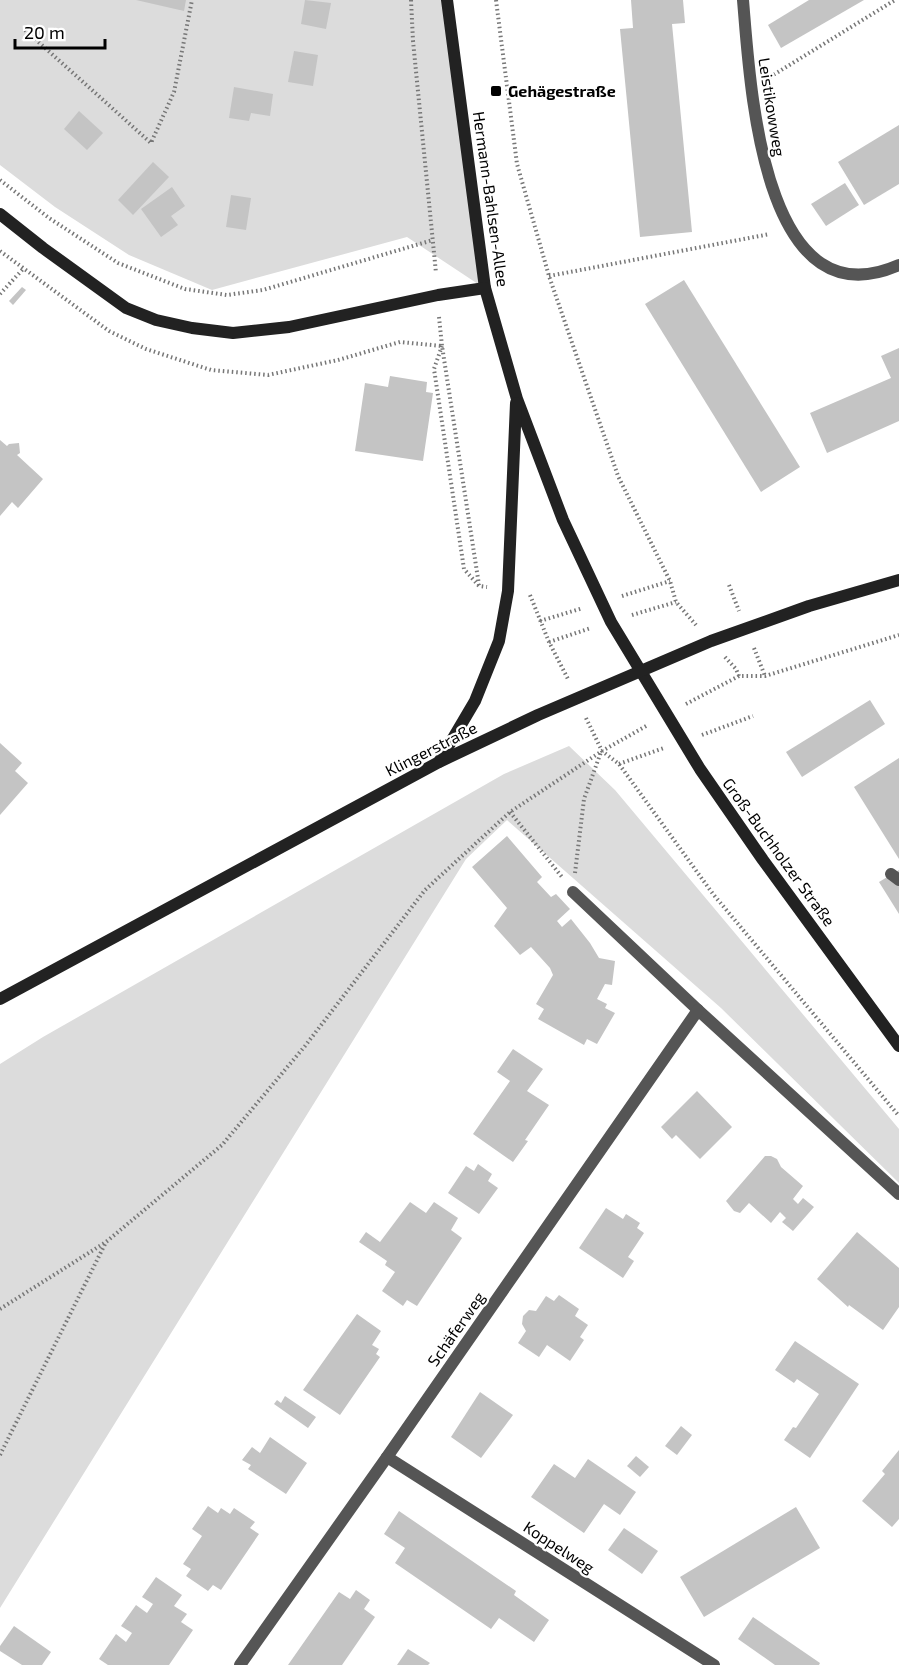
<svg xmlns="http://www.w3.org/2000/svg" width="899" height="1665" viewBox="0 0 899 1665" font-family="'Exo 2',sans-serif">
<rect width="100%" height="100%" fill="#fff"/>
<g fill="#dcdcdc">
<path d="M0,0H447L481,286L407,237L212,290L129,255L55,207L0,165Z"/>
<path d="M569,746L615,790L899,1129V1183L721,1008L507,820L466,859L0,1608V1064L43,1037L504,774Z"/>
</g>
<g fill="#c4c4c4">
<path d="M136,0H186L184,11Z"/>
<path d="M305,0L331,3L326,29L301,24Z"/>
<path d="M631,0H683L685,23L672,24L692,232L640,237L620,29L633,28Z"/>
<path d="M809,0H864L781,48L768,25Z"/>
<path d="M294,51L318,55L313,86L288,82Z"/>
<path d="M234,87L273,94L270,116L251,113L249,121L229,118Z"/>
<path d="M79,111L103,133L87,150L64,129Z"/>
<path d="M899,125V184L864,205L838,162Z"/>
<path d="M153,162L169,177L133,215L118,200Z"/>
<path d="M845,183L859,205L826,226L811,204Z"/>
<path d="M172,187L185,206L171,216L178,225L161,237L141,209Z"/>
<path d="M231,195L251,198L246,230L226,227Z"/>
<path d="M684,280L800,467L761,492L645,304Z"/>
<path d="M22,287L26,290L13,305L9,301Z"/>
<path d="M899,348V421L827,453L810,413L891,378L881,356Z"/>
<path d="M390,376L427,382L426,392L433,393L423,461L355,451L365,383L388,387Z"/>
<path d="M0,440L7,446L9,444L19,443L20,453L17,455L43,479L18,508L12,502L0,516Z"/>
<path d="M870,700L885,724L802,777L786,752Z"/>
<path d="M0,743L22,763L15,771L28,783L0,815Z"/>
<path d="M899,758V859L854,787Z"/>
<path d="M507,836L542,877L537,882L551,897L556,894L570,909L557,921L562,927L571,919L590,943L599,958L615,961L612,985L605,984L597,999L607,1004L605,1008L615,1013L597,1044L587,1039L584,1045L538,1019L544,1009L536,1004L553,975L550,968L531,947L520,955L494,926L507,908L472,867Z"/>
<path d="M899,870V914L879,882Z"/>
<path d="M513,1049L543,1069L527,1091L549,1105L525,1140L528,1141L513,1162L473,1134L510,1081L497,1072Z"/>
<path d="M697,1091L732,1127L700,1159L676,1135L672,1139L661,1127Z"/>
<path d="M765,1156H771L777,1159L781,1167L803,1186L793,1199L798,1204L803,1198L814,1207L793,1231L782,1222L786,1218L780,1212L771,1223L749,1203L740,1213L734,1211L726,1201Z"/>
<path d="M478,1164L492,1174L488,1181L498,1188L479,1214L448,1193L466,1166L474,1171Z"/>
<path d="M410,1202L426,1213L434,1202L458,1218L451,1230L462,1238L417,1306L407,1300L403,1306L382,1291L395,1272L385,1265L387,1261L359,1242L366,1232L380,1242Z"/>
<path d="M606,1208L623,1219L626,1214L640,1223L637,1228L644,1233L628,1257L634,1261L623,1278L579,1248Z"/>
<path d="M857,1232L899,1268V1307L883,1330L849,1305L848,1307L817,1279Z"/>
<path d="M559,1295L579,1309L575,1316L588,1325L580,1337L584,1340L570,1361L547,1345L539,1357L518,1343L526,1331L522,1324L523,1316L529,1310L536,1311L546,1296L554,1301Z"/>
<path d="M357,1314L381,1331L372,1345L379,1349L376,1354L380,1357L340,1415L303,1390Z"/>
<path d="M795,1341L859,1384L810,1458L784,1440L793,1427L796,1428L819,1394L797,1379L794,1383L775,1370Z"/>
<path d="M480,1392L513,1415L481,1458L451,1437Z"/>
<path d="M285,1396L316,1417L308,1428L274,1404L277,1400L281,1403Z"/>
<path d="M681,1426L692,1435L677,1455L665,1446Z"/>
<path d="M270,1437L307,1463L286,1494L248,1469L251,1465L242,1460L252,1447L260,1453Z"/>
<path d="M899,1450V1519L892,1527L862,1501L885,1474L882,1471Z"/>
<path d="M636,1456L649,1467L640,1477L627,1466Z"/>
<path d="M588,1459L636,1492L620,1515L604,1504L584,1533L531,1497L554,1464L575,1478Z"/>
<path d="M208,1506L218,1513L221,1508L230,1514L234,1508L255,1522L250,1528L259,1534L221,1590L213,1585L208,1591L186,1576L191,1569L183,1564L202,1536L192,1529Z"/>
<path d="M796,1507L820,1548L704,1617L680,1577Z"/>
<path d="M399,1511L516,1591L514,1595L549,1620L534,1642L499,1618L491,1629L395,1563L405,1548L384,1534Z"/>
<path d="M624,1528L658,1551L642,1574L608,1550Z"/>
<path d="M156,1577L182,1595L174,1606L187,1614L181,1622L193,1630L169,1665H108L99,1659L116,1634L126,1642L132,1633L121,1626L136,1605L147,1613L153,1604L142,1597Z"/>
<path d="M356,1590L370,1600L364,1609L375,1617L342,1665H288L339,1592L350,1599Z"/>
<path d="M753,1617L820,1663L819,1665H775L738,1639Z"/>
<path d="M14,1626L51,1652L42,1665H22L0,1651V1646Z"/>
<path d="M408,1649L430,1663L428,1665H397Z"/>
</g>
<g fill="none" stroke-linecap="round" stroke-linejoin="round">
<g stroke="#777" stroke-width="4" stroke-dasharray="1.5 3" stroke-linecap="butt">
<path d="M411,0L413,41L436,273"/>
<path d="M496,0L517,164L549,276L618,476L670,581L676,602L696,625"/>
<path d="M25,30L151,143L174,92L192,0"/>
<path d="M770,77L895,0"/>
<path d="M0,180L49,218L118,263L185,289L227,295L263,290L433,240"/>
<path d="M0,251L109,331L146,349L211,370L268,375L338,360L400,342L442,346"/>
<path d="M549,276L770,234"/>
<path d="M0,294L24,268"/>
<path d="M439,317L442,346L479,585"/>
<path d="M442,346L434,369L464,569L479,586L487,587"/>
<path d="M729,585L739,611"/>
<path d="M530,595L549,642L569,681"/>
<path d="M622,596L670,581"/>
<path d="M632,615L676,602"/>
<path d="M540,621L583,608"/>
<path d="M549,642L591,628"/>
<path d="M754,648L765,676"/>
<path d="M725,657L736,669L739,676"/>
<path d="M686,704L739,676H765L899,635"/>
<path d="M586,718L602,751L619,764L713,894L899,1116"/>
<path d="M702,735L753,716"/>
<path d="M619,764L664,748"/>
<path d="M510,812L562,877"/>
<path d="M575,873L584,799L601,752"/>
<path d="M0,1309L106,1242L222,1145L305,1046L425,890L510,812L602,751L648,725"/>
<path d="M0,1455L106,1242"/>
</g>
<path stroke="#555" stroke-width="12" d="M891,874L899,880"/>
<g stroke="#555" stroke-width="12">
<path d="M743,0C750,81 761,326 899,265"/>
<path d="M573,892L698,1010L899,1194"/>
<path d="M387,1457L714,1665"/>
<path d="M240,1665L387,1457L698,1010"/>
</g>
<g stroke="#222" stroke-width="12">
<path d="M447,0L485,288L517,399L563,520L611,622L700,769L763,860L899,1046"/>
<path d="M0,214L43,248L126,308L156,320L192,328L233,333L289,327L438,295L485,288"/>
<path d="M439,762L475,701L499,641L508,591L516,403"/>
<path d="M0,999L439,762L538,715L711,641L809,606L899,580"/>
</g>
</g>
<rect fill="#000" stroke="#fff" stroke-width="2" x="490" y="85" width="12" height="12" rx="3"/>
<g text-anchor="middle" stroke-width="4.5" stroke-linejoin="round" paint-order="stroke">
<g font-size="16" font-weight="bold" fill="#000" stroke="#fff" text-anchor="start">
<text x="508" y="97">Gehägestraße</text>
</g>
<g font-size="16" fill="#000" stroke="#fff">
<text transform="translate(772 107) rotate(81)" y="6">Leistikowweg</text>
<text transform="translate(491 199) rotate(82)" y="6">Hermann-Bahlsen-Allee</text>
<text transform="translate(431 749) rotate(-27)" y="6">Klingerstraße</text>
<text transform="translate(779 852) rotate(54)" y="6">Groß-Buchholzer Straße</text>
<text transform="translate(456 1329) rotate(-55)" y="6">Schäferweg</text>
<text transform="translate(559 1547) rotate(33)" y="6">Koppelweg</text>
</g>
</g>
<path d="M15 39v9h90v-9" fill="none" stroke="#000000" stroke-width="3"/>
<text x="24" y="39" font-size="18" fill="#000000" stroke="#ffffff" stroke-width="4.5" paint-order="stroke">20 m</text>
</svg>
